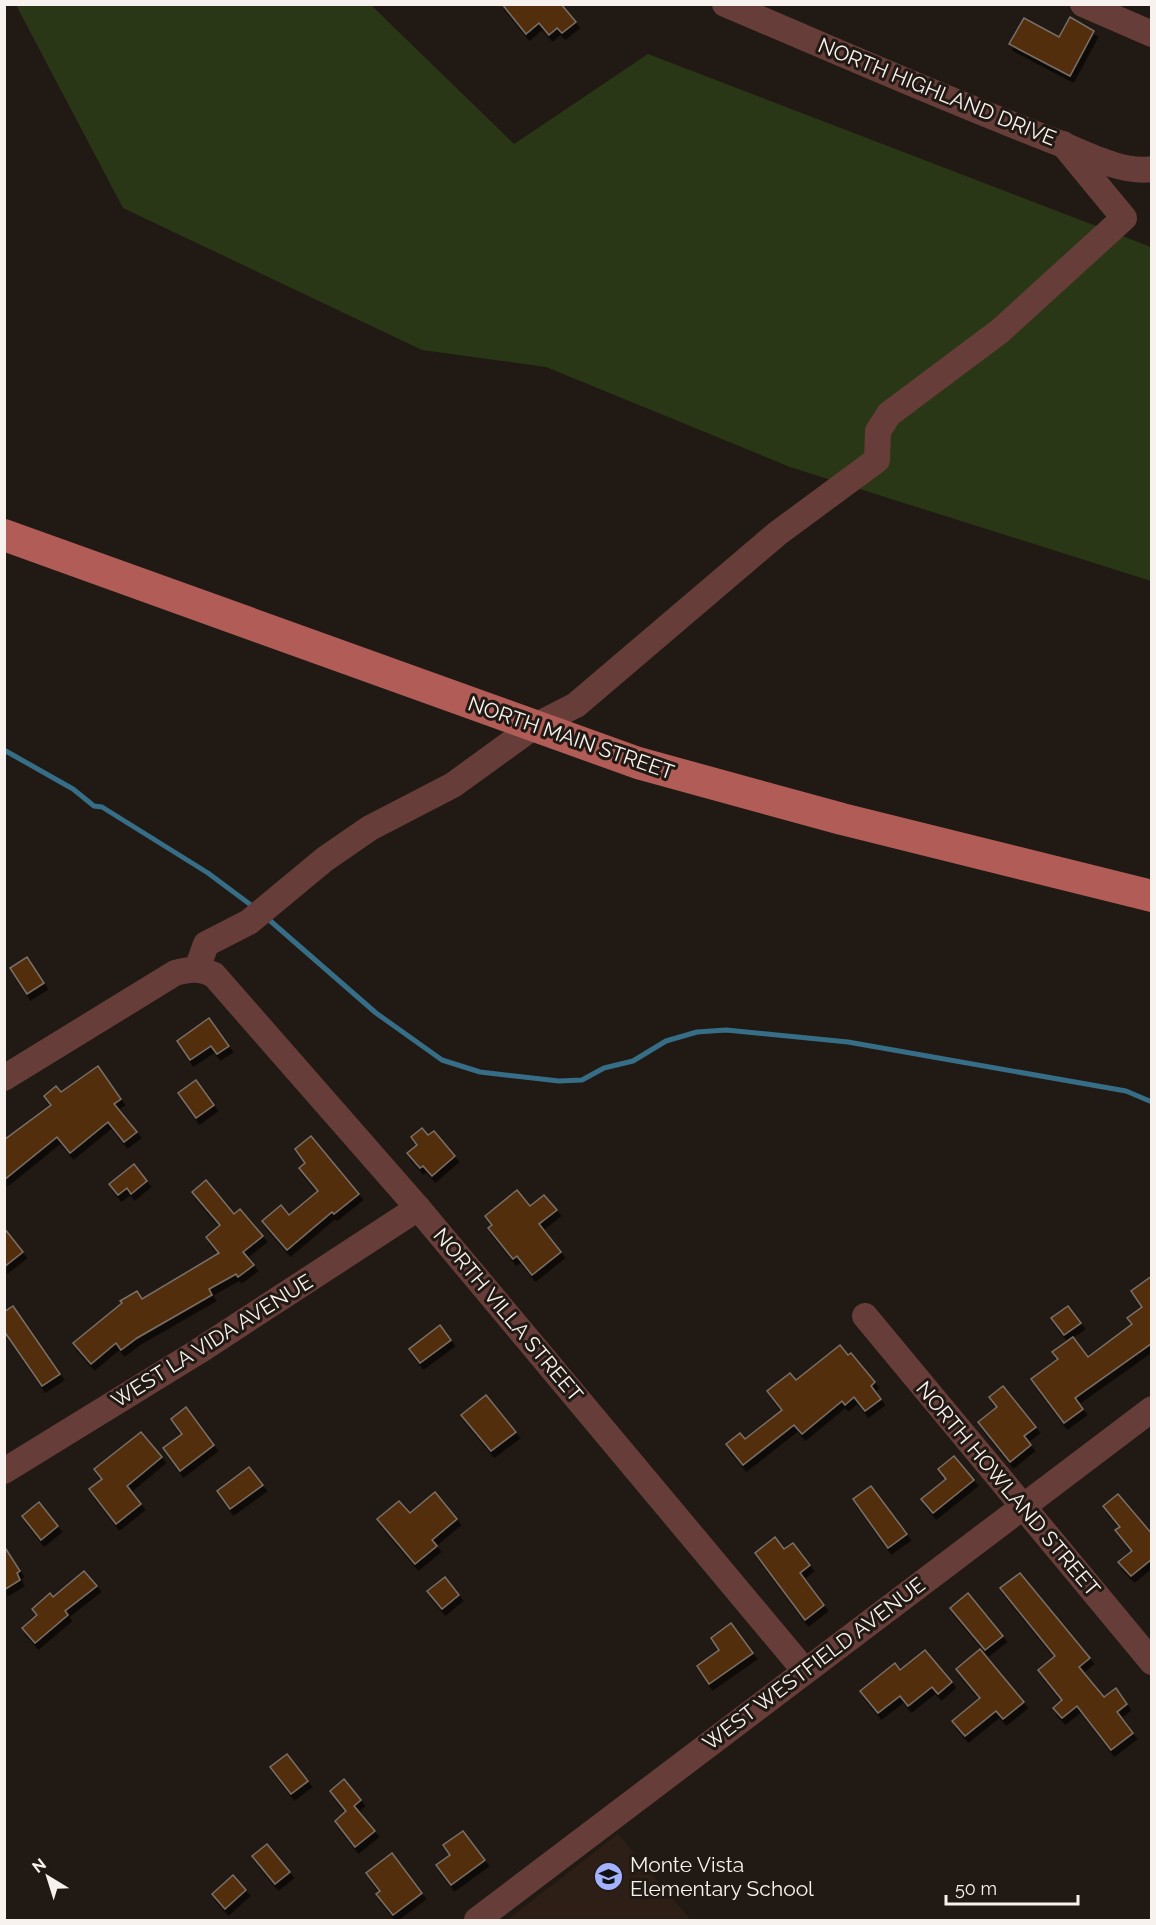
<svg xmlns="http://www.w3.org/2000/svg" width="1156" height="1925" viewBox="0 0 1156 1925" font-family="Raleway,sans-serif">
<defs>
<filter id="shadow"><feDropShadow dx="3.5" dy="6" stdDeviation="0" flood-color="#0009"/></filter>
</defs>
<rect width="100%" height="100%" fill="#211913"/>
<path fill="#2d1f15" d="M618,1834L691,1920H507Z"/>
<path fill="#2a3716" d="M16,5H371L514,144L648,54L1151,247V581L790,467L546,367L422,350L123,208Z"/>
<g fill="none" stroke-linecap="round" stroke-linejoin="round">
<g stroke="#356e86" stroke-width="5">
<path d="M4,750L73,789L94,806L102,807L208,873L255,908"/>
<path d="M267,918L376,1013L442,1060L480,1072L559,1081L582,1080L604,1068L633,1061L666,1041L697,1032L726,1030L848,1042L1126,1091L1152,1102"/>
</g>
</g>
<g fill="#532e0c" stroke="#796f67" stroke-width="1.5" filter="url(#shadow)">
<path d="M502,4H561L576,22L562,33L557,28L549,35L539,23L526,34Z"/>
<path d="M1070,17L1094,31L1070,76L1009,44L1024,18L1059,37Z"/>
<path d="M27,957L44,983L27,994L10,968Z"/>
<path d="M209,1018L229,1046L217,1054L211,1046L190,1060L177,1041Z"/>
<path d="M98,1066L121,1099L114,1104L137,1132L124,1142L108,1122L70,1153L57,1137L4,1180V1140L51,1105L44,1096L56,1086L61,1092Z"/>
<path d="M196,1080L214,1105L196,1118L178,1093Z"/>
<path d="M422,1128L428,1135L434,1131L455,1156L432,1176L423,1166L420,1168L407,1153L417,1145L411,1137Z"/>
<path d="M311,1136L359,1194L334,1214L332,1212L287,1250L262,1221L281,1205L289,1215L318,1191L299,1168L305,1163L295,1149Z"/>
<path d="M134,1164L147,1181L131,1194L127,1188L118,1195L109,1184Z"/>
<path d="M206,1180L234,1214L240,1209L263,1236L243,1252L254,1265L238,1277L236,1274L209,1289L212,1295L137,1338L121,1350L116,1343L91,1364L73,1343L122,1303L120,1301L137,1291L142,1299L219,1253L206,1237L220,1225L192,1192Z"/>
<path d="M517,1190L530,1206L544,1195L557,1210L539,1224L561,1252L532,1275L517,1256L513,1259L488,1228L492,1225L485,1216Z"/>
<path d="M4,1228L23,1252L4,1267Z"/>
<path d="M1152,1276V1343L1075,1398L1083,1409L1064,1423L1031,1379L1058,1359L1052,1352L1073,1337L1088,1357L1132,1324L1127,1318L1142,1307L1131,1291Z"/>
<path d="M13,1306L60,1374L42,1386L4,1331V1312Z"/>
<path d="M1068,1306L1081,1323L1064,1335L1051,1318Z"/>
<path d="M440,1325L451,1340L420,1363L409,1349Z"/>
<path d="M840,1345L848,1355L851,1353L875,1382L871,1386L881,1399L865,1411L854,1397L845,1405L842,1401L802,1434L794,1425L743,1465L726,1444L740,1433L745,1439L782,1410L767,1391L790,1373L796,1380Z"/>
<path d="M1003,1386L1036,1427L1024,1436L1031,1445L1010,1462L978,1422L997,1407L989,1397Z"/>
<path d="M486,1395L516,1432L491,1451L461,1415Z"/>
<path d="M186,1407L214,1445L180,1471L163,1448L182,1434L171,1419Z"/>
<path d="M141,1432L162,1457L127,1486L141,1504L116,1524L89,1489L102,1479L94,1469Z"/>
<path d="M954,1456L974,1480L933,1513L921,1499L946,1479L938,1469Z"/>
<path d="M249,1467L263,1485L230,1509L217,1491Z"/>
<path d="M871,1486L907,1534L888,1548L853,1499Z"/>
<path d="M435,1492L457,1519L432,1540L437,1546L415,1564L377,1519L399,1501L410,1513Z"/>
<path d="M1118,1494L1152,1534V1559L1131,1576L1118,1562L1132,1551L1115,1530L1120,1527L1103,1506Z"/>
<path d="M39,1502L58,1526L41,1540L22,1516Z"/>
<path d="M775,1537L784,1549L793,1543L810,1565L800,1573L824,1605L805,1620L755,1553Z"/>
<path d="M4,1546L20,1571L17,1573L20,1580L4,1590Z"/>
<path d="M84,1571L97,1586L65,1611L68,1615L35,1643L22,1628L37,1615L32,1609L50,1593L53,1597Z"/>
<path d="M1020,1573L1090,1658L1079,1667L1104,1697L1116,1688L1127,1704L1117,1712L1133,1733L1111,1750L1077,1706L1062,1718L1053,1708L1062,1700L1038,1670L1055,1656L1000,1588Z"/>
<path d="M445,1577L459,1595L442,1609L427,1591Z"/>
<path d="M968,1593L1003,1636L985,1650L950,1608Z"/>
<path d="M731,1623L753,1653L709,1684L697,1666L719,1650L711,1638Z"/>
<path d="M980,1649L1024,1702L1003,1719L996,1711L965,1736L952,1721L980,1698L956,1669Z"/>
<path d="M925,1650L952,1682L938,1694L932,1687L908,1706L900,1696L878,1713L860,1691L895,1663L900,1670Z"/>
<path d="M287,1754L308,1781L291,1794L270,1767Z"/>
<path d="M344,1779L361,1800L354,1806L375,1831L355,1847L335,1821L346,1811L330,1791Z"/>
<path d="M463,1831L485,1860L451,1885L436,1865L450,1855L443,1845Z"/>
<path d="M267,1844L290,1872L275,1884L252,1856Z"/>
<path d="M392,1853L422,1893L393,1915L376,1894L380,1891L366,1873Z"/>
<path d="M233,1875L246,1890L225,1909L212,1894Z"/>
</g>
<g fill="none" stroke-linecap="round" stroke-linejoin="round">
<g stroke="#663d39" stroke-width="26">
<path d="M725,4C834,50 942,98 1051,140C1081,151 1120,174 1152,169"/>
<path d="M1083,4L1152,34"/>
<path d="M197,969L206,944L249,922L325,859L370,828L453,785L533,727L576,705L778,533L877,460L878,431L889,414L1000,331L1124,218L1063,144"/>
<path d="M4,1078L175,973C190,969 200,968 214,975L418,1208L805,1671"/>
<path d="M865,1316L1152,1662"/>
<path d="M4,1471L199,1351L418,1208"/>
<path d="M477,1920L1152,1409"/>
</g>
<path stroke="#b15c57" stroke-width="32" d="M4,535L638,763L842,819L1152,896"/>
</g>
<defs>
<symbol id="school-disc" viewBox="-11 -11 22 22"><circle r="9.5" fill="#a3b2fd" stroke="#211913"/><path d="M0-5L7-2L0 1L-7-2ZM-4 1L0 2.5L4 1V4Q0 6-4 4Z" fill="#111"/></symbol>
</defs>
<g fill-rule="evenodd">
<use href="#school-disc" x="592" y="1860" width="33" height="33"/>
</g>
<g text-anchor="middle" stroke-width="6" stroke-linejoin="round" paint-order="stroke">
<g font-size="21" fill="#f8f2ee" stroke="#211913">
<text transform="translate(937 92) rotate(22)" y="7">NORTH HIGHLAND DRIVE</text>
<text transform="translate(571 738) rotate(19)" y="7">NORTH MAIN STREET</text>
<text transform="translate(508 1315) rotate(50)" y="7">NORTH VILLA STREET</text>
<text transform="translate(212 1341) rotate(-32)" y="7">WEST LA VIDA AVENUE</text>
<text transform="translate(1008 1489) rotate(50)" y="7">NORTH HOWLAND STREET</text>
<text transform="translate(814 1664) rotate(-37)" y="7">WEST WESTFIELD AVENUE</text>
</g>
<g font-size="21" fill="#f8f2ee" stroke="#211913" text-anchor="start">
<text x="630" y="1872">Monte Vista<tspan x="630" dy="24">Elementary School</tspan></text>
</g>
</g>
<rect width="1156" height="1925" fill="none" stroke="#f8f2ee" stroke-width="12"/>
<g transform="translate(48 1877) rotate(322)" stroke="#211913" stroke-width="4.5" paint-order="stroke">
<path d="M0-4.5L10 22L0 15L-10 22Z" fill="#f8f2ee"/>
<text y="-9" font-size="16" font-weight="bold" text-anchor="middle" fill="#f8f2ee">N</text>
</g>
<path d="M946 1895v9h132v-9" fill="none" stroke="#f8f2ee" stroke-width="3"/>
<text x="955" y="1895" font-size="18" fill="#f8f2ee" stroke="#211913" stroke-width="4.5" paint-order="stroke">50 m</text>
</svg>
